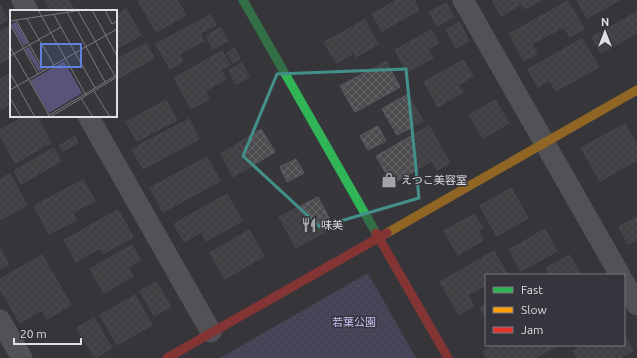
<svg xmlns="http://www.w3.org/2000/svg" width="637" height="358" viewBox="0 0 637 358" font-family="Ubuntu,'Noto Sans JP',sans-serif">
<defs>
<pattern id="park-dots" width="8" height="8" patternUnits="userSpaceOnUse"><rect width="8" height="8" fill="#5a5378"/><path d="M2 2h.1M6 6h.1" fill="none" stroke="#716b8b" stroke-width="1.8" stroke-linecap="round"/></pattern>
<pattern id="building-cross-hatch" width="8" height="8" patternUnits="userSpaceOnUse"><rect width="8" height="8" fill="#4c4c4f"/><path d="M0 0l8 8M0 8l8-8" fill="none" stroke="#656568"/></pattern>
</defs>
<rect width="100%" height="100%" fill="#37373b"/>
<path fill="url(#park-dots)" d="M368,273L416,358H220Z"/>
<g fill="url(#building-cross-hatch)" stroke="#5c5c60">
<path d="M45,0H68L75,11H51Z"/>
<path d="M138,0H177L186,15L156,32Z"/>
<path d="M397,0H414L419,10L382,31L372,14Z"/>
<path d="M492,0H541L525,9L522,4L501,16Z"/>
<path d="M577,0H620L587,18Z"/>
<path d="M568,1L584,29L570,37L564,27L531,44L537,54L524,61L509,34Z"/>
<path d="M446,3L454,17L437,26L429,12Z"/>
<path d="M0,5L8,20L0,24Z"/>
<path d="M126,9L141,35L116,49V15Z"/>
<path d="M637,12V33L601,53L592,37Z"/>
<path d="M210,15L216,25L200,34L204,41L179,54L183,61L170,69L156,44Z"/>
<path d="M365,20L378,44L356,57L354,53L336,63L324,42Z"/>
<path d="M459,22L469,41L456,48L446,30Z"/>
<path d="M10,26L11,38L7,40L11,47V57L0,63V32Z"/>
<path d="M220,28L228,41L213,49L206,36Z"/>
<path d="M431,30L439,43L428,50L433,58L407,72L395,50Z"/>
<path d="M582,39L599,67L556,91L549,80L538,87L528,69Z"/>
<path d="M146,43L154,58L116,80V60Z"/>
<path d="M234,48L240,58L233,63L227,53Z"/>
<path d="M222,51L230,65L221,70L226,79L205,91L209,99L191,109L174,78Z"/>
<path d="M463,60L473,76L458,85L463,92L438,107L424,82Z"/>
<path d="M386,61L400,87L355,112L340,86Z"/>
<path d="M242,63L249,77L236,84L229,70Z"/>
<path d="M11,73V104L0,110V79Z"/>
<path d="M408,94L423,121L397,135L382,109Z"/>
<path d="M166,100L177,120L137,141L126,122Z"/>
<path d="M495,100L509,123L483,138L469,115Z"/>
<path d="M26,116H37L51,143L15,163L0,135V130Z"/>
<path d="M189,119L199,139L143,169L132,149Z"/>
<path d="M625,124L637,145V160L600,181L581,148Z"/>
<path d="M378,126L386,141L368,150L360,136Z"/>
<path d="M429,126L450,163L437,170L432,161L392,184L376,156Z"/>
<path d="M261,129L275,152L233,177L221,154Z"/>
<path d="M75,136L78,143L63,151L59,146Z"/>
<path d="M53,148L61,161L21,184L14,171Z"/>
<path d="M207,157L220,181L163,212L150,188Z"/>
<path d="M296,159L304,173L287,182L280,167Z"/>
<path d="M10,174L27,205L0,220V179Z"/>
<path d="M83,180L95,201L72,213L76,220L49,234L34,206Z"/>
<path d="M511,188L528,218L497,236L480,206Z"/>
<path d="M227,194L242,221L206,241L202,232L184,242L174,224Z"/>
<path d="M318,197L330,220L327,231L296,248L279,217Z"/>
<path d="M118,210L133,237L103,254L100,248L76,262L64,240Z"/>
<path d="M474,214L483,228L478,231L483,240L458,255L444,231Z"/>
<path d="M637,217V240L628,244L619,227Z"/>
<path d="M545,229L557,251L521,271L509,250Z"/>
<path d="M249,230L264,256L225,279L210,253Z"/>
<path d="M132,245L140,260L128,267L133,276L104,293L90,269Z"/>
<path d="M0,249L9,264L0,269Z"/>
<path d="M494,251L507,274L504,275H486V285L468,295L474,306L459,315L440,282Z"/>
<path d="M42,255L71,305L47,319L42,310L20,323L0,289V279Z"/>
<path d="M569,255L581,275H550L546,268Z"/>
<path d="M156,282L171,307L154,316L140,291Z"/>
<path d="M135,295L152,325L117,345L100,315Z"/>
<path d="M486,304V319L480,308Z"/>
<path d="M94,318L112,348L95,358L77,328Z"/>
<path d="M624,335L633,351L620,358H577L573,351L584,345H624Z"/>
<path d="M495,345H554L555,347L535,358H486L483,351Z"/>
</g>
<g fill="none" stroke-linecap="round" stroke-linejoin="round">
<g stroke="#727179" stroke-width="21">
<path d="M22,0L28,11"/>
<path d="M463,0L620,275"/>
<path d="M88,116L211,332"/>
<path d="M624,282L637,305"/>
<path d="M0,320L22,358"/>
</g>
<path stroke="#30b455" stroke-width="9" d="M243,0L376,233"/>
<path stroke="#ff9f0a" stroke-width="9" d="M387,233L637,90"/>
<g stroke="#e5322d" stroke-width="9">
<path d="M376,233L448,358"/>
<path d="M167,358L387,233"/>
</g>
</g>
<path d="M0 0H637V358H0ZM406,69L419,198L320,227L243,156L277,74Z" fill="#37373b" fill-opacity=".55" fill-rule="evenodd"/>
<path fill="none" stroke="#43908b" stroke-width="3" stroke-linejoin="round" d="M406,69L419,198L320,227L243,156L277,74Z"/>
<defs>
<symbol id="shop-bare" viewBox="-9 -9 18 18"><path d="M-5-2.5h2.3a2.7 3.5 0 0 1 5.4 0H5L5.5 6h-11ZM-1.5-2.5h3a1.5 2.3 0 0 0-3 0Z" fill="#a4a4a8" stroke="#36353d" stroke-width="2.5" paint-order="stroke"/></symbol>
<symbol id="restaurant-bare" viewBox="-9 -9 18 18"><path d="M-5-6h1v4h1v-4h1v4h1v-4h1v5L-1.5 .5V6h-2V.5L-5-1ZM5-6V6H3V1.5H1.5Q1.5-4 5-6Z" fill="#a4a4a8" stroke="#36353d" stroke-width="2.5" paint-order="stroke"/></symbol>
</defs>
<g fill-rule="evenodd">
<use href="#shop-bare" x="378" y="169" width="22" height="22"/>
<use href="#restaurant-bare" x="298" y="214" width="22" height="22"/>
</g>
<g text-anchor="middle" stroke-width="3" stroke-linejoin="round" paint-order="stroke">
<g font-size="11" fill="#dedee3" stroke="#36353d" text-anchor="start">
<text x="401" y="184">えつこ美容室</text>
<text x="321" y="229">味美</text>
</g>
<g font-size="11" fill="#c9c1f6" stroke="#36353d">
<text x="354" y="326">若葉公園</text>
</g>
</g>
<g transform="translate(10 10)">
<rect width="107" height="107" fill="#37373b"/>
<path d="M6,12L18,33L14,36L1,14ZM19,37L32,60L29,62L15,39ZM54,51L72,83L39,103L20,71Z" fill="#5a5378"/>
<path fill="none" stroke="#7a7a7e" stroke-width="1" d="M28,0L76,85M82,0L107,46M95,0L102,14L107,11M68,1L105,66M57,2L95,72M44,5L85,78M17,9L44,55M6,10L34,61M0,11L72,0M0,14L28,64M0,37L39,105M0,46L51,17M0,63L25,107M0,80L107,19M84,81L100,107M0,88L11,107M71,88L83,107M36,107L107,65M40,107L107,67"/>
<path fill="#6180dc" fill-opacity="0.15" stroke="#6180dc" stroke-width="2" d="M31,34H71V57H31Z"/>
<rect width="107" height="107" fill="none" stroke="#dedee3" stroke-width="2"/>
</g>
<rect x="485" y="274" width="140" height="72" fill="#36353d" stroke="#79797f"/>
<rect x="493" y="287" width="20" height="6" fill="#30b455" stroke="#79797f"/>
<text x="521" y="294" font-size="12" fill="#dedee3">Fast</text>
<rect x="493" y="307" width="20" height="6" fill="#ff9f0a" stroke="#79797f"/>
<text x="521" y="314" font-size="12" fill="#dedee3">Slow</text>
<rect x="493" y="327" width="20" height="6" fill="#e5322d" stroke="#79797f"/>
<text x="521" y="334" font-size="12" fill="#dedee3">Jam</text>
<g transform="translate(605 32)" stroke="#36353d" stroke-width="3" paint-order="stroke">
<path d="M0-3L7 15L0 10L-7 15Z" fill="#dedee3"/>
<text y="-6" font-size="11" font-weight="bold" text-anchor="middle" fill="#dedee3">N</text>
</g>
<path d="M14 338v6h67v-6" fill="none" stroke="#dedee3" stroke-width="2"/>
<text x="20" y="338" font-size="12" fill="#dedee3" stroke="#36353d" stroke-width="3" paint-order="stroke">20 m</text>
</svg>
